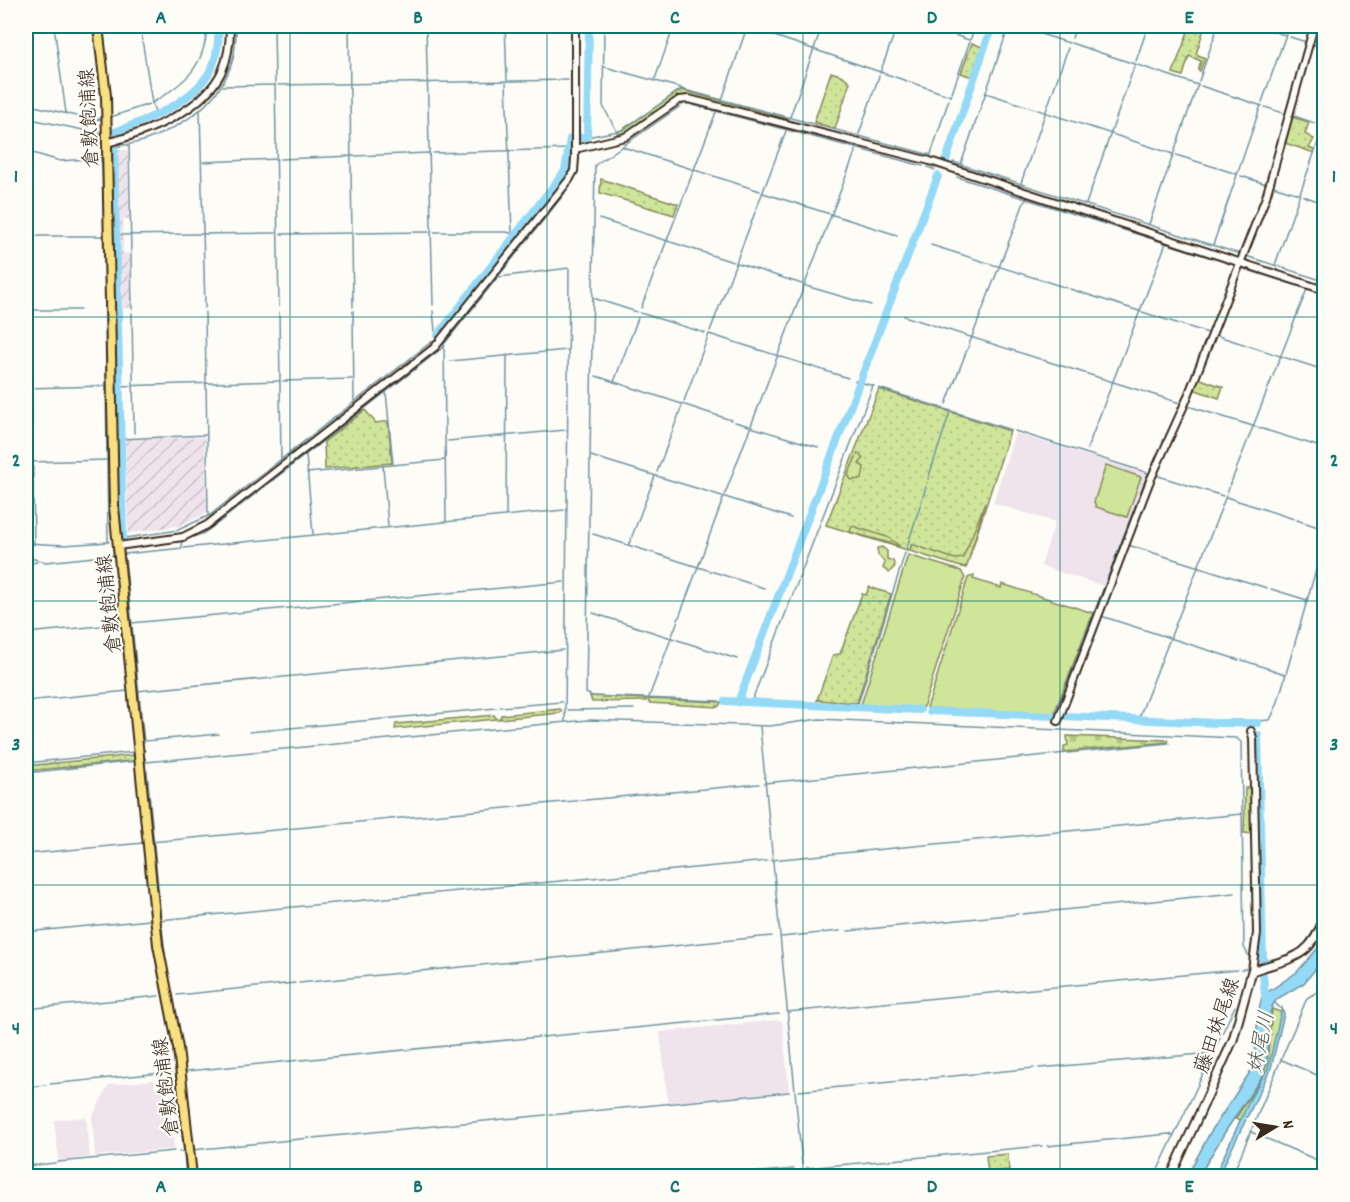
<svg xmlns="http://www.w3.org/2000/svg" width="1350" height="1202" viewBox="0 0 1350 1202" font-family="Dekko,'Klee One',sans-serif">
<defs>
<pattern id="industrial-furrows" width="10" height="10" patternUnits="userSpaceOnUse" patternTransform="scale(1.5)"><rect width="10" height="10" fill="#efe3ec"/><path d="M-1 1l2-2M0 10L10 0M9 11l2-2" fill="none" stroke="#cec3ca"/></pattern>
<pattern id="grass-dots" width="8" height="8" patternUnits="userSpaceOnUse" patternTransform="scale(1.5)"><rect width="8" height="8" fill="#cfe59a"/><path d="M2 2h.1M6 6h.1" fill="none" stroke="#b3c584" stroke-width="1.8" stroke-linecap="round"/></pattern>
<pattern id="forest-crowns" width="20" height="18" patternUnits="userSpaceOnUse" patternTransform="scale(1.5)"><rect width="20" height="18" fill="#cfe59a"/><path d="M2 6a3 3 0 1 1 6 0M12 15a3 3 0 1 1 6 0" fill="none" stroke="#b3c584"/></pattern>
<pattern id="cemetery-stones" width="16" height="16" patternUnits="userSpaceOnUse" patternTransform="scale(1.5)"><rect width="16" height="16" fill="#cfe59a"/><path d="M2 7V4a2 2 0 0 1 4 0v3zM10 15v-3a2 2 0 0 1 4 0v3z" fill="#b3c584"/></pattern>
</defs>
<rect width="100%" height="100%" fill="#fdfcf7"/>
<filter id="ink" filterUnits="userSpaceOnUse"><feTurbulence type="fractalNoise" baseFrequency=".0167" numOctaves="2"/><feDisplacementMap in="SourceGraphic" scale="12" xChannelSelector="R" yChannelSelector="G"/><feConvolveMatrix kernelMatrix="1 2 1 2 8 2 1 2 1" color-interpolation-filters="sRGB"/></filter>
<g filter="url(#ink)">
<g fill="#efe3ec">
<path d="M1015,433L1147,474L1103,586L1041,566L1055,522L993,503Z"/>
<path d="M779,1020L782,1021L789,1091L668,1103L660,1032Z"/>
<path d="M154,1080L155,1089L168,1087L174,1149L95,1156L92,1117L109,1085Z"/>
<path d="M86,1117L90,1157L59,1161L54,1120Z"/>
</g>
<g fill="url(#industrial-furrows)">
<path d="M117,150H128L129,219H123V234H119Z"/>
<path d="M123,236V253L130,254L131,308L119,309L118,245L120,237Z"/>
<path d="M205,437L207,513L178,526L128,533L125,439Z"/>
</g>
<g fill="url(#grass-dots)" stroke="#85885c" stroke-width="1.5">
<path d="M1190,26L1199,27L1203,32L1196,54L1205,58L1200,71L1198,70L1201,61L1189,56L1183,76L1173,73Z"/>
<path d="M972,43L982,47L972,77L961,73Z"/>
<path d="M831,72L843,76L850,82L835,129L814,122Z"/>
<path d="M681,90L789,119V122L683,96L626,134L621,136L617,133Z"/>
<path d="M1292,117L1309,122L1305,134L1314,139L1309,148L1314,150V153L1285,143Z"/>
<path d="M571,152C580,176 522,236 506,257H501L565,175Z"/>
<path d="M601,179L678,204L674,215L600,193Z"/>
<path d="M1198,378L1223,387L1219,398L1193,389Z"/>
<path d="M879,389L1010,431L966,568L826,525Z"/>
<path d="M365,410L376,423L388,421L392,463L325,469L324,442Z"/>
<path d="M869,587L891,594L857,703L817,700L833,655L840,654L862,594L866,595Z"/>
<path d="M590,696L646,699V701L592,702Z"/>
<path d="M648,699L722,702L718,707L649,703Z"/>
<path d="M560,709L562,711L560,713L499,719L501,715Z"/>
<path d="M494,715L497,719L395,729L396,724Z"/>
<path d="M134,755L135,760L131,761L26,771V766Z"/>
<path d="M1245,788H1251L1253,834L1244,833Z"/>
<path d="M1008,1154L1009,1170L988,1172L986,1156Z"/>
</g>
<g fill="url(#forest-crowns)" stroke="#85885c" stroke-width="1.5">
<path d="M858,453L863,459L859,464L864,467L862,479L851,480L848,475Z"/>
<path d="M985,503L967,566L961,567L910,551L911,545H914L955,559L963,558Z"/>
<path d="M852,526L887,537L900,546L850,532Z"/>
<path d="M882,547L887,551V559L893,561L895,566L889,573L883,568L885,563L878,555L877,548Z"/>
<path d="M1272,1009L1283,1013L1268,1070L1241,1120L1235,1119L1261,1079L1267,1063Z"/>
</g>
<path fill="url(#cemetery-stones)" stroke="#85885c" stroke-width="1.5" d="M1067,736L1168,740V742L1064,752V746L1068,745Z"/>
<g fill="#cfe59a" stroke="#85885c" stroke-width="1.5">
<path d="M1106,465L1141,477L1127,517L1096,507L1094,502Z"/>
<path d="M908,555L961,571L965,578L923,708L861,705Z"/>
<path d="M974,575L973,579L1001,588L1002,584L1093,613L1054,714L927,708L968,578Z"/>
</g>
<g fill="#94daf6" stroke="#7094a0" stroke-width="1.5">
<path d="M1324,941V959L1304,983L1277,999L1272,1006L1268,1021L1267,1063L1261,1078L1225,1132L1199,1176H1187L1210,1133L1254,1066L1258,1014L1262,996L1297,972Z"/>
<path d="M1282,1008L1284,1014L1271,1068L1220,1173L1217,1171L1251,1097L1268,1068Z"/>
</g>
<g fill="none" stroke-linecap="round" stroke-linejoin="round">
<g stroke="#7094a0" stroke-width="1.5">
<path d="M54,26L66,113"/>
<path d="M140,26L152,103"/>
<path d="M274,26L279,307"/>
<path d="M349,26L353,307"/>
<path d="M426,26L433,305"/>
<path d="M505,26L507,80"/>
<path d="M604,26L603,106L616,130"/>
<path d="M744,26L748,27"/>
<path d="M928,26L969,40"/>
<path d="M1016,26L1069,43"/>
<path d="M1255,26L1285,35"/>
<path d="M751,28L951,96"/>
<path d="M1290,37L1306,42"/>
<path d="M1072,38L1076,26"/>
<path d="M1071,43L1198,85"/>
<path d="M1311,44L1324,48"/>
<path d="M1136,61L1148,26"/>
<path d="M605,67L681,88"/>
<path d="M880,73L897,26"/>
<path d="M655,79L674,26"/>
<path d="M1199,81L1218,26"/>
<path d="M506,83L512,232"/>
<path d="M278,85L568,80"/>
<path d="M223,86L275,85"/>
<path d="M1201,86L1262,106"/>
<path d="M986,93L1173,154"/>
<path d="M951,96L975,26"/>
<path d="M722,100L746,30"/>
<path d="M1262,102L1289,26"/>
<path d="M26,104L93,120L102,119"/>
<path d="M1265,107L1286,114"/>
<path d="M200,110L205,308"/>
<path d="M156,114L152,103C185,83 205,67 207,26"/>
<path d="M1294,116L1323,126"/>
<path d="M111,117L149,104"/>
<path d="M790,117L822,26"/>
<path d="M26,118L102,134"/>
<path d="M114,132L115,138"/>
<path d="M859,134L879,76"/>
<path d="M587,137L623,130L681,89L931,155"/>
<path d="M129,145L132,309"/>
<path d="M623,147L760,191"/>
<path d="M114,148C124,144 136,144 146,140C183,126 220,102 232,62C236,51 235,37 237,26"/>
<path d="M26,151L60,161L102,158"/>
<path d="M28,151L34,545"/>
<path d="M433,153L570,149"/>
<path d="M931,154L949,99"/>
<path d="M1176,155L1237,174"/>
<path d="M100,158L102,164L104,209L108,541"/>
<path d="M280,159L429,153"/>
<path d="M203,162L277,159"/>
<path d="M953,162L1240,254"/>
<path d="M961,164L1009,26"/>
<path d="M928,167L935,170"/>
<path d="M1241,176L1266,184"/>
<path d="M957,177L1234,265"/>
<path d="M1021,183L1068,48"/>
<path d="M1273,186L1299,194"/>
<path d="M763,193L897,235"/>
<path d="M1303,196L1324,203"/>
<path d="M1086,204L1135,64"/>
<path d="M599,219L733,262"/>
<path d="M1149,224L1198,84"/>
<path d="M434,232H507L516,235"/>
<path d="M281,234L430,232"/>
<path d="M113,235L276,233"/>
<path d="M26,236H103"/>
<path d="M931,245L1067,288"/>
<path d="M1213,245L1261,105"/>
<path d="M1246,256L1324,281"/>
<path d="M737,263L802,284"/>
<path d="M1275,265L1323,128"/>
<path d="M1241,268L1324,294"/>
<path d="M499,277L569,268L565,721"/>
<path d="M806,286L871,305"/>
<path d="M1070,289L1208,333"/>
<path d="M593,298L637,312"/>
<path d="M641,308L716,112"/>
<path d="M26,310H80"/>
<path d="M353,311L354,403"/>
<path d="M433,311L435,331"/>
<path d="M205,312L208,515"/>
<path d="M279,312L281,459"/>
<path d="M132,313L134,433"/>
<path d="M640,313L705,333"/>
<path d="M904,316L1040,359"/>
<path d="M710,331L786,131"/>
<path d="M1215,335L1324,370"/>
<path d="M444,342L446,521"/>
<path d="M445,343L565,193"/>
<path d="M1043,360L1180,403"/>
<path d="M450,361L567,350"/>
<path d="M596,376L731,420"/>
<path d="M283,381L352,379"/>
<path d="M855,381L874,386"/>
<path d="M614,382L638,318"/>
<path d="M119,386L280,381"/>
<path d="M26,388L106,386"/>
<path d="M879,388L1011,430"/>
<path d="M386,392L393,464"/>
<path d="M684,401L709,334L848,378"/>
<path d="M946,404L1025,200"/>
<path d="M1188,406L1324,448"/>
<path d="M735,422L749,426"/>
<path d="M751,427L818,447"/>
<path d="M1015,431L1148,473"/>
<path d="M120,439L206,435"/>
<path d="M448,441L566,430"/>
<path d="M1087,449L1166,243"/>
<path d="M306,455L313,534"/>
<path d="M591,456L722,496"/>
<path d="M26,462L108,460"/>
<path d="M383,466L388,526"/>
<path d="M657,472L682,406"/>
<path d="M307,473L445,460"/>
<path d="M1155,475L1223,496"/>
<path d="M928,479L950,412"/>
<path d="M1227,493L1307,289"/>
<path d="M725,494L856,150"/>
<path d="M725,497L791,518"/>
<path d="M1226,497L1294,519"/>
<path d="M506,515L507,355"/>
<path d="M1297,520L1324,529"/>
<path d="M593,534L698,567L724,496"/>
<path d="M126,538L178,530L210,515L435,339"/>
<path d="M26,543L64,545L109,542"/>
<path d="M629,544L655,476"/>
<path d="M1128,545L1267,588"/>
<path d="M182,547L181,541L204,533L218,523L445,346"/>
<path d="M906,550L926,487"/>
<path d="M124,554L564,510"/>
<path d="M26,557L46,562L114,555"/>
<path d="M125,558L144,742"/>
<path d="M26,564L37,562"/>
<path d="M1271,589L1307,600"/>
<path d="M593,613L737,659"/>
<path d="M1101,616L1239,660"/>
<path d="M131,623L564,582"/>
<path d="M26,633L122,624"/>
<path d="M1242,660L1285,674"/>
<path d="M137,691L563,650"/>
<path d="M649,697L698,567L764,588"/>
<path d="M26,701L128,691"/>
<path d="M719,701L592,696L586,693L595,165L685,103L923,166"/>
<path d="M751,703L873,386"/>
<path d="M500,707L562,702"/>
<path d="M857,707L905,553"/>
<path d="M568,710L634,709"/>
<path d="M1054,716L1148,473"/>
<path d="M1138,720L1226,496"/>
<path d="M1258,721L1270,720L1277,705L1324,542"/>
<path d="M760,727L802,1164"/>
<path d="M249,732L496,708"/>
<path d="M145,741L219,734"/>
<path d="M143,751L145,750"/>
<path d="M145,758L146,762L588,720L770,726L819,719L1236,738L1241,742L1244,947L1250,959L1248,968L1241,970"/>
<path d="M26,763L135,752"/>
<path d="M147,771L161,919"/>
<path d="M26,773L137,761"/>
<path d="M764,783L1169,743"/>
<path d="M520,806L759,784"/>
<path d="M151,842L516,807"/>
<path d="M26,854L143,843"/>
<path d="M771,860L1242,814"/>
<path d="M1022,914L1235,893"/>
<path d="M159,920L767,861"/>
<path d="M162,927L167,972L175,1006L173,1007"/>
<path d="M848,931L1018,914"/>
<path d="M26,932L150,920"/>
<path d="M781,937L840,931"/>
<path d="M1292,954C1316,939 1320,916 1324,891"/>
<path d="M535,960L772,936"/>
<path d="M1263,961L1285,957"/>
<path d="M299,983L531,960"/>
<path d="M177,995L295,983"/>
<path d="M1275,1003L1282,1010"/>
<path d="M26,1009L159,996"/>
<path d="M787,1012L1237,970"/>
<path d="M542,1037L779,1014"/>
<path d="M1282,1060L1324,1078"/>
<path d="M1039,1068L1213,1053"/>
<path d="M187,1071L539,1037"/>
<path d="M177,1079L186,1176"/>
<path d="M50,1084L171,1072"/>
<path d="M26,1087L46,1085"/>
<path d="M799,1091L1034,1068"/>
<path d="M550,1115L789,1092"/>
<path d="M1251,1132L1324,1163"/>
<path d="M313,1138L546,1115"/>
<path d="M1047,1146L1169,1134L1174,1136"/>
<path d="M192,1150L310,1138"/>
<path d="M179,1152L185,1151"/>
<path d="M58,1162L174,1151"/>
<path d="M26,1166L55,1163"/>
<path d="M806,1168L1042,1146"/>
<path d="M802,1169L803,1176"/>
<path d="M718,1176L794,1169"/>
<path d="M1155,1176L1235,1006"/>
<path d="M1232,1176L1307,998L1324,988"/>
</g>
<g stroke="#94daf6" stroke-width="8">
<path d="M112,133C146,120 195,103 212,67C218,54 218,40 219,26"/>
<path d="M114,148L123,540"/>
<path d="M944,166L992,26"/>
<path d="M438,335L565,171L570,139L587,137L589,26"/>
<path d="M725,701L920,710"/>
<path d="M738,702L938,176"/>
<path d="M930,711L1055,716"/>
<path d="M1064,716L1217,723H1258"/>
<path d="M1258,735L1263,959"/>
<path d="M1263,975L1266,1004"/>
</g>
<defs>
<g id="tertiary">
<path d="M107,143C147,132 203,111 222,71C229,56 230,41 230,26"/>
<path d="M575,149L625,137L679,100L689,99L930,161L1324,290"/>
<path d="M118,546L183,537L207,525L435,347L569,180L574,171L575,158V26"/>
<path d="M1058,721L1149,483L1186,401L1266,197L1314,26"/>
<path d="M1251,731L1253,738L1257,933L1252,971"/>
</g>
<path id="secondary" d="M1171,1176L1233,1040L1252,971C1288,958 1310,961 1324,918"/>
<path id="primary" d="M98,26L106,96L114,507L158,945L178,1048L192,1176"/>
</defs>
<use href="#tertiary" stroke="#3b2a1e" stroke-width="10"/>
<use href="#secondary" stroke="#3b2a1e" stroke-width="11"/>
<use href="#primary" stroke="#3b2a1e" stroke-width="12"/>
<use href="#tertiary" stroke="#fdfcf7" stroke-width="6"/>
<use href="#secondary" stroke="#fdfcf7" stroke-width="7"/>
<use href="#primary" stroke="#f9e181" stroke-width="8"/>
</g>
</g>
<path fill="none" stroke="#0f766e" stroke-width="1.5" stroke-opacity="0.55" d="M290,26V1176M547,26V1176M803,26V1176M1060,26V1176M26,317H1324M26,601H1324M26,885H1324"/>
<g text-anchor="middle" stroke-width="4.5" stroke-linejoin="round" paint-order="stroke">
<g font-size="20" fill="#3b2a1e" stroke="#fdfcf7">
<text transform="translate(88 118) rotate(-93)" y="7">倉敷飽浦線</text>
<text transform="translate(108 604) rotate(-96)" y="7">倉敷飽浦線</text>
<text transform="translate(1216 1025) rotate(-71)" y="7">藤田妹尾線</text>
<text transform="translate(165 1087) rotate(-97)" y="7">倉敷飽浦線</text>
</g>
<g font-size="21" font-style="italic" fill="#515654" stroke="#fdfcf7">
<text transform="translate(1260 1042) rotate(-78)" y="7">妹尾川</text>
</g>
</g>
<rect width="1350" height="1202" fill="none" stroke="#fdfcf7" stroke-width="66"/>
<g transform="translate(1275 1127) rotate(79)" stroke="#fdfcf7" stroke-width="4.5" paint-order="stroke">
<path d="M0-4.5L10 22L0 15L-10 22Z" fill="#3b2a1e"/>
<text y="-9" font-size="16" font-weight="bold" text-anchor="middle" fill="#3b2a1e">N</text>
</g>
<rect x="33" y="33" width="1284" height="1136" fill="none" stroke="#0f766e" stroke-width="2"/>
<g font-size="20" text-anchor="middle" font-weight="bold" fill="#0f766e">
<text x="161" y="23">A</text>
<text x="418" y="23">B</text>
<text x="675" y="23">C</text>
<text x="932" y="23">D</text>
<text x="1189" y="23">E</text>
<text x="16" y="182">1</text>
<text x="1334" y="182">1</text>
<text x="16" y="466">2</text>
<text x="1334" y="466">2</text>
<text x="16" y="750">3</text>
<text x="1334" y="750">3</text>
<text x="16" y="1034">4</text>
<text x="1334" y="1034">4</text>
<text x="161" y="1192">A</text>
<text x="418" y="1192">B</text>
<text x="675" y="1192">C</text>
<text x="932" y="1192">D</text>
<text x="1189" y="1192">E</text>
</g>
</svg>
